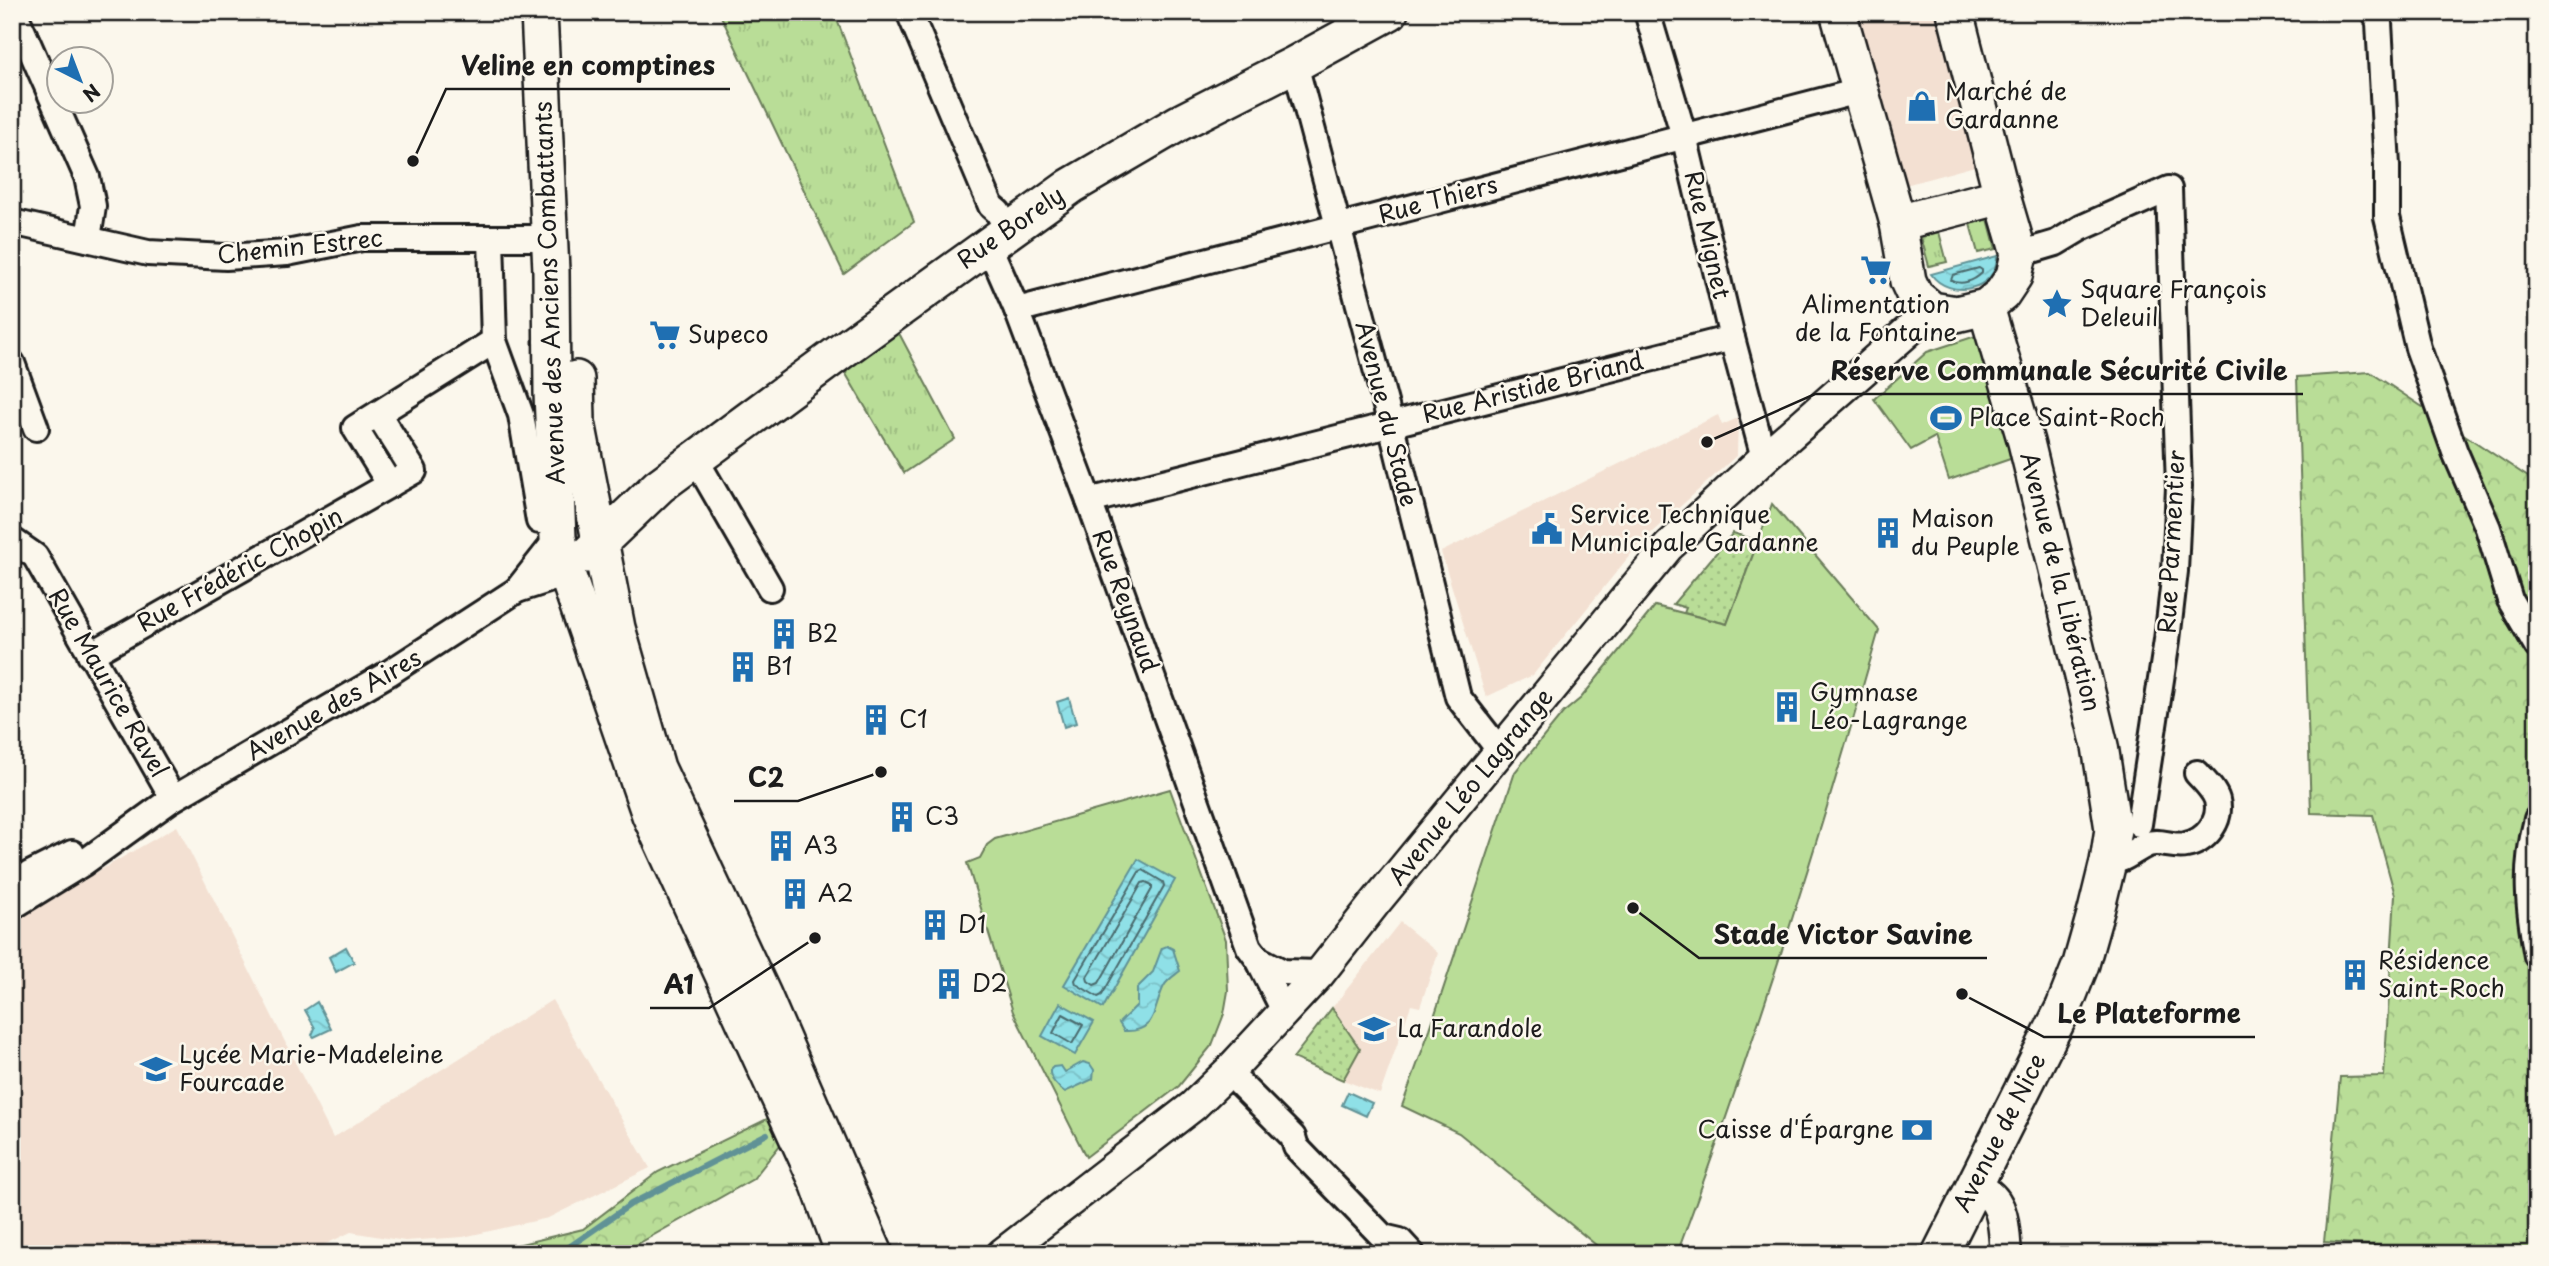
<svg xmlns="http://www.w3.org/2000/svg" width="2549" height="1266" viewBox="0 0 2549 1266" font-family="'Playpen Sans',sans-serif">
<defs>
<pattern id="grass-tufts" width="24" height="20" patternUnits="userSpaceOnUse" patternTransform="scale(1.75)"><rect width="24" height="20" fill="#b9dd97"/><path d="M3 7l-1-3M5 7V3M7 7l1-3M15 17l-1-3M17 17v-4M19 17l1-3" fill="none" stroke="#9ebd82"/></pattern>
<pattern id="forest-crowns" width="20" height="18" patternUnits="userSpaceOnUse" patternTransform="scale(1.75)"><rect width="20" height="18" fill="#b9dd97"/><path d="M2 6a3 3 0 1 1 6 0M12 15a3 3 0 1 1 6 0" fill="none" stroke="#9ebd82"/></pattern>
<pattern id="park-dots" width="8" height="8" patternUnits="userSpaceOnUse" patternTransform="scale(1.75)"><rect width="8" height="8" fill="#b9dd97"/><path d="M2 2h.1M6 6h.1" fill="none" stroke="#9ebd82" stroke-width="1.8" stroke-linecap="round"/></pattern>
<pattern id="water-waves" width="16" height="10" patternUnits="userSpaceOnUse" patternTransform="scale(1.75)"><rect width="16" height="10" fill="#8fe0e7"/><path d="M0 5q4-4 8 0t8 0" fill="none" stroke="#7bc0c6"/></pattern>
</defs>
<rect width="100%" height="100%" fill="#fbf7ec"/>
<filter id="ink" filterUnits="userSpaceOnUse"><feTurbulence type="fractalNoise" baseFrequency=".0143" numOctaves="2"/><feDisplacementMap in="SourceGraphic" scale="14" xChannelSelector="R" yChannelSelector="G"/><feConvolveMatrix kernelMatrix="1 2 1 2 8 2 1 2 1" color-interpolation-filters="sRGB"/></filter>
<g filter="url(#ink)">
<g fill="#f3e0d2">
<path d="M1830,12H1968L2003,150L1975,166L1876,193Z"/>
<path d="M1718,415L1722,425L1738,418L1737,455L1639,544L1533,675L1486,697L1441,552Z"/>
<path d="M177,826L333,1138L552,1000L650,1168L548,1218L463,1237L405,1241L351,1232L305,1254H12V921Z"/>
<path d="M1400,922L1438,953L1420,1007L1411,1005L1380,1094L1343,1080L1360,1049L1332,1008Z"/>
</g>
<g fill="url(#grass-tufts)" stroke="#6a7c5a" stroke-width="2">
<path d="M719,12H834L914,222L844,274Z"/>
<path d="M1988,219L1996,249L1978,253L1970,224Z"/>
<path d="M1939,232L1947,262L1929,266L1921,237Z"/>
<path d="M896,333L900,335L955,439L904,473L846,374L848,366Z"/>
</g>
<g fill="url(#forest-crowns)" stroke="#6a7c5a" stroke-width="2">
<path d="M2370,372L2537,483V1254H2494L2324,1242L2340,1077L2384,1076L2395,895L2373,815L2311,813L2297,377Z"/>
<path d="M769,1118L780,1145L753,1179L620,1254H480L583,1229L658,1172Z"/>
</g>
<g fill="url(#park-dots)" stroke="#6a7c5a" stroke-width="2">
<path d="M1733,533L1758,541L1727,624L1684,613L1686,608L1673,604Z"/>
<path d="M1332,1008L1360,1049L1343,1080L1293,1058Z"/>
</g>
<g fill="#b9dd97" stroke="#6a7c5a" stroke-width="2">
<path d="M1985,333L2013,458L1949,480L1935,437L1911,450L1874,399L1927,352Z"/>
<path d="M1772,504L1879,630C1819,841 1753,1049 1677,1254H1607L1459,1133L1402,1106L1430,1029L1515,772L1563,713L1581,698L1655,606L1727,624Z"/>
<path d="M1170,789L1226,940L1228,991L1224,1014L1212,1045L1179,1086L1086,1157L1013,1012L967,863L980,858L987,845L995,839Z"/>
</g>
<g fill="url(#water-waves)" stroke="#619296" stroke-width="2">
<path d="M1997,256C1998,291 1949,300 1931,274Z"/>
<path d="M1069,698L1076,723L1064,727L1057,702Z"/>
<path d="M1138,859L1175,880L1103,1008L1064,985Z"/>
<path d="M1167,946L1173,949L1180,971C1175,975 1167,980 1164,986C1153,1008 1157,1033 1124,1031L1119,1023L1137,1005V988L1153,972L1162,948Z"/>
<path d="M346,947L354,962L336,972L329,957Z"/>
<path d="M317,1002L331,1029L314,1037L312,1035L315,1028L305,1010Z"/>
<path d="M1060,1003L1094,1022L1075,1055L1042,1036Z"/>
<path d="M1083,1062L1090,1064L1094,1070L1093,1079L1065,1092C1058,1088 1049,1078 1050,1070L1053,1067L1061,1066L1065,1072Z"/>
<path d="M1348,1092L1372,1103L1366,1116L1342,1105Z"/>
</g>
<g fill="none" stroke-linecap="round" stroke-linejoin="round">
<g stroke="#4a6a6d" stroke-width="2">
<path d="M1979,268L1982,270V273C1974,281 1961,286 1951,280L1953,275Z"/>
<path d="M1143,870L1163,882L1164,886L1102,995L1098,997L1076,984L1075,980L1139,872Z"/>
<path d="M1146,882L1152,885V889L1099,983L1094,985L1088,981L1087,977L1142,883Z"/>
<path d="M1063,1014L1083,1025L1072,1044L1053,1033Z"/>
</g>
<path stroke="#619296" stroke-width="6" d="M559,1254L631,1204L767,1134"/>
<defs>
<g id="minor">
<path d="M909,12L991,206L998,212L1007,230"/>
<path d="M1647,12L1684,136L1732,338L1764,458"/>
<path d="M2375,12L2379,23L2387,166V217L2418,348L2455,452L2488,528L2510,600L2537,646"/>
<path d="M12,13L16,16L87,177L93,206L88,239"/>
<path d="M1295,64L1391,425L1458,697L1500,751"/>
<path d="M12,222L148,253L226,257L287,253L362,238H549"/>
<path d="M988,244L1017,310L1089,501L1249,947L1258,959L1285,1013"/>
<path d="M2019,254L2056,243L2081,228L2169,189L2179,487L2175,571L2167,640L2139,824"/>
<path d="M1017,310L1859,91"/>
<path d="M494,341L521,415L539,521"/>
<path d="M12,363L36,428"/>
<path d="M696,460L770,588"/>
<path d="M390,485L355,428L494,341L491,238"/>
<path d="M1089,501L1732,338"/>
<path d="M12,540L35,556L173,798"/>
<path d="M517,590L558,538"/>
<path d="M90,655L414,471L378,414"/>
<path d="M2537,819C2524,869 2528,907 2537,956"/>
<path d="M2108,862C2125,861 2133,850 2148,844C2160,840 2174,848 2186,845C2206,841 2222,821 2217,800C2214,790 2204,781 2197,773"/>
<path d="M12,883L72,853"/>
<path d="M12,907L82,864L169,801L389,673L517,590L567,574"/>
<path d="M1258,959L1283,972L1320,973"/>
<path d="M1228,1072L1293,1137L1296,1147L1383,1237L1400,1241L1412,1254"/>
</g>
<g id="tertiary">
<path d="M1987,1193C2005,1205 2004,1233 2006,1254"/>
<path d="M1002,1254L1193,1106L1228,1072L1320,973L1375,903L1668,547L1764,458L1932,310"/>
</g>
<g id="secondary">
<path d="M539,12L551,271L552,393L558,538L567,574L650,815L819,1185L844,1254"/>
<path d="M1838,12L1898,223L1908,281L1915,296L1932,310L1956,314L1986,307L2002,294L2014,276L2019,254L2002,196L1955,12"/>
<path d="M1898,223L2002,196"/>
<path d="M576,379L577,422L617,628L657,768L763,995L875,1254"/>
<path d="M587,555L659,486L843,350L1071,186L1179,123L1295,64L1390,12"/>
<path d="M1940,1254L2064,1007L2081,964L2096,911L2108,862L2113,829L2100,746L2026,442L1986,307"/>
</g>
</defs>
<use href="#minor" stroke="#1c1c1c" stroke-width="30"/>
<use href="#tertiary" stroke="#1c1c1c" stroke-width="35"/>
<use href="#secondary" stroke="#1c1c1c" stroke-width="40"/>
<use href="#minor" stroke="#fbf7ec" stroke-width="24"/>
<use href="#tertiary" stroke="#fbf7ec" stroke-width="30"/>
<use href="#secondary" stroke="#fbf7ec" stroke-width="35"/>
</g>
</g>
<defs>
<symbol id="shop-bare" viewBox="-9 -9 18 18"><path d="M-5-2.5h2.3a2.7 3.5 0 0 1 5.4 0H5L5.5 6h-11ZM-1.5-2.5h3a1.5 2.3 0 0 0-3 0Z" fill="#1f6fb2" stroke="#fbf7ec" stroke-width="2.5" paint-order="stroke"/></symbol>
<symbol id="supermarket-bare" viewBox="-9 -9 18 18"><path d="M-6-5.5h2.5l.6 2H6L4.5 2H-2.5L-4.4-4H-6ZM-1.5 3.2a1.3 1.3 0 1 0 .1 0ZM3 3.2a1.3 1.3 0 1 0 .1 0Z" fill="#1f6fb2" stroke="#fbf7ec" stroke-width="2.5" paint-order="stroke"/></symbol>
<symbol id="sight-bare" viewBox="-9 -9 18 18"><path d="M0-6L1.8-2.2L6-1.7L2.9 1.2L3.7 5.4L0 3.3L-3.7 5.4L-2.9 1.2L-6-1.7L-1.8-2.2Z" fill="#1f6fb2" stroke="#fbf7ec" stroke-width="2.5" paint-order="stroke"/></symbol>
<symbol id="stadium-bare" viewBox="-9 -9 18 18"><path d="M0-5a6.5 5 0 1 0 0 10a6.5 5 0 1 0 0-10ZM-3.5-1.8h7v3.6h-7Z" fill="#1f6fb2" stroke="#fbf7ec" stroke-width="2.5" paint-order="stroke"/></symbol>
<symbol id="civic-bare" viewBox="-9 -9 18 18"><path d="M-.6-6.5H3V-4.5H.6V-3L4-1V1h2V6H-6V1h2V-1L-.6-3ZM-1.2 2.5V6h2.4V2.5Z" fill="#1f6fb2" stroke="#fbf7ec" stroke-width="2.5" paint-order="stroke"/></symbol>
<symbol id="building-bare" viewBox="-9 -9 18 18"><path d="M-4-6H4V6H1V3H-1V6H-4ZM-2.5-4.3h1.7v1.8h-1.7ZM.8-4.3h1.7v1.8H.8ZM-2.5-1h1.7V.8h-1.7ZM.8-1h1.7V.8H.8Z" fill="#1f6fb2" stroke="#fbf7ec" stroke-width="2.5" paint-order="stroke"/></symbol>
<symbol id="school-bare" viewBox="-9 -9 18 18"><path d="M0-5L7-2L0 1L-7-2ZM-4 1L0 2.5L4 1V4Q0 6-4 4Z" fill="#1f6fb2" stroke="#fbf7ec" stroke-width="2.5" paint-order="stroke"/></symbol>
<symbol id="bank-bare" viewBox="-9 -9 18 18"><path d="M-6-4H6V4H-6ZM0-2.3a2.3 2.3 0 1 0 0 4.6a2.3 2.3 0 1 0 0-4.6Z" fill="#1f6fb2" stroke="#fbf7ec" stroke-width="2.5" paint-order="stroke"/></symbol>
</defs>
<g fill-rule="evenodd">
<use href="#shop-bare" x="1900" y="84" width="44" height="44"/>
<use href="#supermarket-bare" x="1854" y="248" width="44" height="44"/>
<use href="#sight-bare" x="2035" y="282" width="44" height="44"/>
<use href="#supermarket-bare" x="643" y="313" width="44" height="44"/>
<use href="#stadium-bare" x="1924" y="396" width="44" height="44"/>
<use href="#civic-bare" x="1525" y="507" width="44" height="44"/>
<use href="#building-bare" x="1866" y="511" width="44" height="44"/>
<use href="#building-bare" x="762" y="612" width="44" height="44"/>
<use href="#building-bare" x="721" y="645" width="44" height="44"/>
<use href="#building-bare" x="1765" y="685" width="44" height="44"/>
<use href="#building-bare" x="854" y="698" width="44" height="44"/>
<use href="#building-bare" x="880" y="795" width="44" height="44"/>
<use href="#building-bare" x="759" y="824" width="44" height="44"/>
<use href="#building-bare" x="773" y="872" width="44" height="44"/>
<use href="#building-bare" x="913" y="903" width="44" height="44"/>
<use href="#building-bare" x="2333" y="953" width="44" height="44"/>
<use href="#building-bare" x="927" y="962" width="44" height="44"/>
<use href="#school-bare" x="1352" y="1007" width="44" height="44"/>
<use href="#school-bare" x="134" y="1047" width="44" height="44"/>
<use href="#bank-bare" x="1895" y="1108" width="44" height="44"/>
</g>
<g text-anchor="middle" stroke-width="5" stroke-linejoin="round" paint-order="stroke">
<g font-size="24" fill="#1c1c1c" stroke="#fbf7ec" text-anchor="start">
<text x="1945" y="100">Marché de<tspan x="1945" dy="28">Gardanne</tspan></text>
<text x="2080" y="298">Square François<tspan x="2080" dy="28">Deleuil</tspan></text>
<text x="1876" y="313" text-anchor="middle">Alimentation<tspan x="1876" dy="28">de la Fontaine</tspan></text>
<text x="688" y="343">Supeco</text>
<text x="1969" y="426">Place Saint-Roch</text>
<text x="1570" y="523">Service Technique<tspan x="1570" dy="28">Municipale Gardanne</tspan></text>
<text x="1911" y="527">Maison<tspan x="1911" dy="28">du Peuple</tspan></text>
<text x="807" y="642">B2</text>
<text x="766" y="675">B1</text>
<text x="1810" y="701">Gymnase<tspan x="1810" dy="28">Léo-Lagrange</tspan></text>
<text x="899" y="728">C1</text>
<text x="925" y="825">C3</text>
<text x="804" y="854">A3</text>
<text x="818" y="902">A2</text>
<text x="958" y="933">D1</text>
<text x="2378" y="969">Résidence<tspan x="2378" dy="28">Saint-Roch</tspan></text>
<text x="972" y="992">D2</text>
<text x="1397" y="1037">La Farandole</text>
<text x="179" y="1063">Lycée Marie-Madeleine<tspan x="179" dy="28">Fourcade</tspan></text>
<text x="1894" y="1138" text-anchor="end">Caisse d'Épargne</text>
</g>
<g font-size="24" fill="#1c1c1c" stroke="#fbf7ec">
<text transform="translate(1438 200) rotate(-15)" y="8">Rue Thiers</text>
<text transform="translate(1011 228) rotate(-35)" y="8">Rue Borely</text>
<text transform="translate(1707 235) rotate(77)" y="8">Rue Mignet</text>
<text transform="translate(300 247) rotate(-6)" y="8">Chemin Estrec</text>
<text transform="translate(550 293) rotate(-92)" y="8">Avenue des Anciens Combattants</text>
<text transform="translate(1533 388) rotate(-14)" y="8">Rue Aristide Briand</text>
<text transform="translate(1386 414) rotate(76)" y="8">Avenue du Stade</text>
<text transform="translate(2172 542) rotate(-87)" y="8">Rue Parmentier</text>
<text transform="translate(240 570) rotate(-29)" y="8">Rue Frédéric Chopin</text>
<text transform="translate(2060 582) rotate(76)" y="8">Avenue de la Libération</text>
<text transform="translate(1125 601) rotate(70)" y="8">Rue Reynaud</text>
<text transform="translate(108 683) rotate(60)" y="8">Rue Maurice Ravel</text>
<text transform="translate(334 705) rotate(-30)" y="8">Avenue des Aires</text>
<text transform="translate(1471 787) rotate(-51)" y="8">Avenue Léo Lagrange</text>
<text transform="translate(2000 1133) rotate(-63)" y="8">Avenue de Nice</text>
</g>
</g>
<path fill="none" stroke="#1c1c1c" stroke-width="2.5" d="M413 161L446 89H730M1707 442L1815 394H2303M881 772L798 801H734M1633 908L1699 958H1987M815 938L709 1008H650M1962 994L2044 1037H2255"/>
<g fill="#1c1c1c" stroke="#fbf7ec" stroke-width="2.5">
<circle cx="413" cy="161" r="7"/>
<circle cx="1707" cy="442" r="7"/>
<circle cx="881" cy="772" r="7"/>
<circle cx="1633" cy="908" r="7"/>
<circle cx="815" cy="938" r="7"/>
<circle cx="1962" cy="994" r="7"/>
</g>
<g font-size="26" text-anchor="middle" font-weight="bold" fill="#1c1c1c" stroke="#fbf7ec" stroke-width="5" stroke-linejoin="round" paint-order="stroke">
<text x="588" y="75">Veline en comptines</text>
<text x="2059" y="380">Réserve Communale Sécurité Civile</text>
<text x="766" y="787">C2</text>
<text x="1843" y="944">Stade Victor Savine</text>
<text x="679" y="994">A1</text>
<text x="2149" y="1023">Le Plateforme</text>
</g>
<rect width="2549" height="1266" fill="none" stroke="#fbf7ec" stroke-width="42"/>
<rect x="21" y="21" width="2507" height="1224" fill="none" stroke="#1c1c1c" stroke-width="2.5" filter="url(#ink)"/>
<g transform="translate(80 80) rotate(138)"><circle r="33" fill="#fbf7ec" stroke="#a29f99" stroke-width="2"/>
<path d="M0-5L12 26L0 18L-12 26Z" fill="#1f6fb2"/>
<text y="-10" font-size="19" font-weight="bold" text-anchor="middle" fill="#1c1c1c">N</text>
</g>
</svg>
